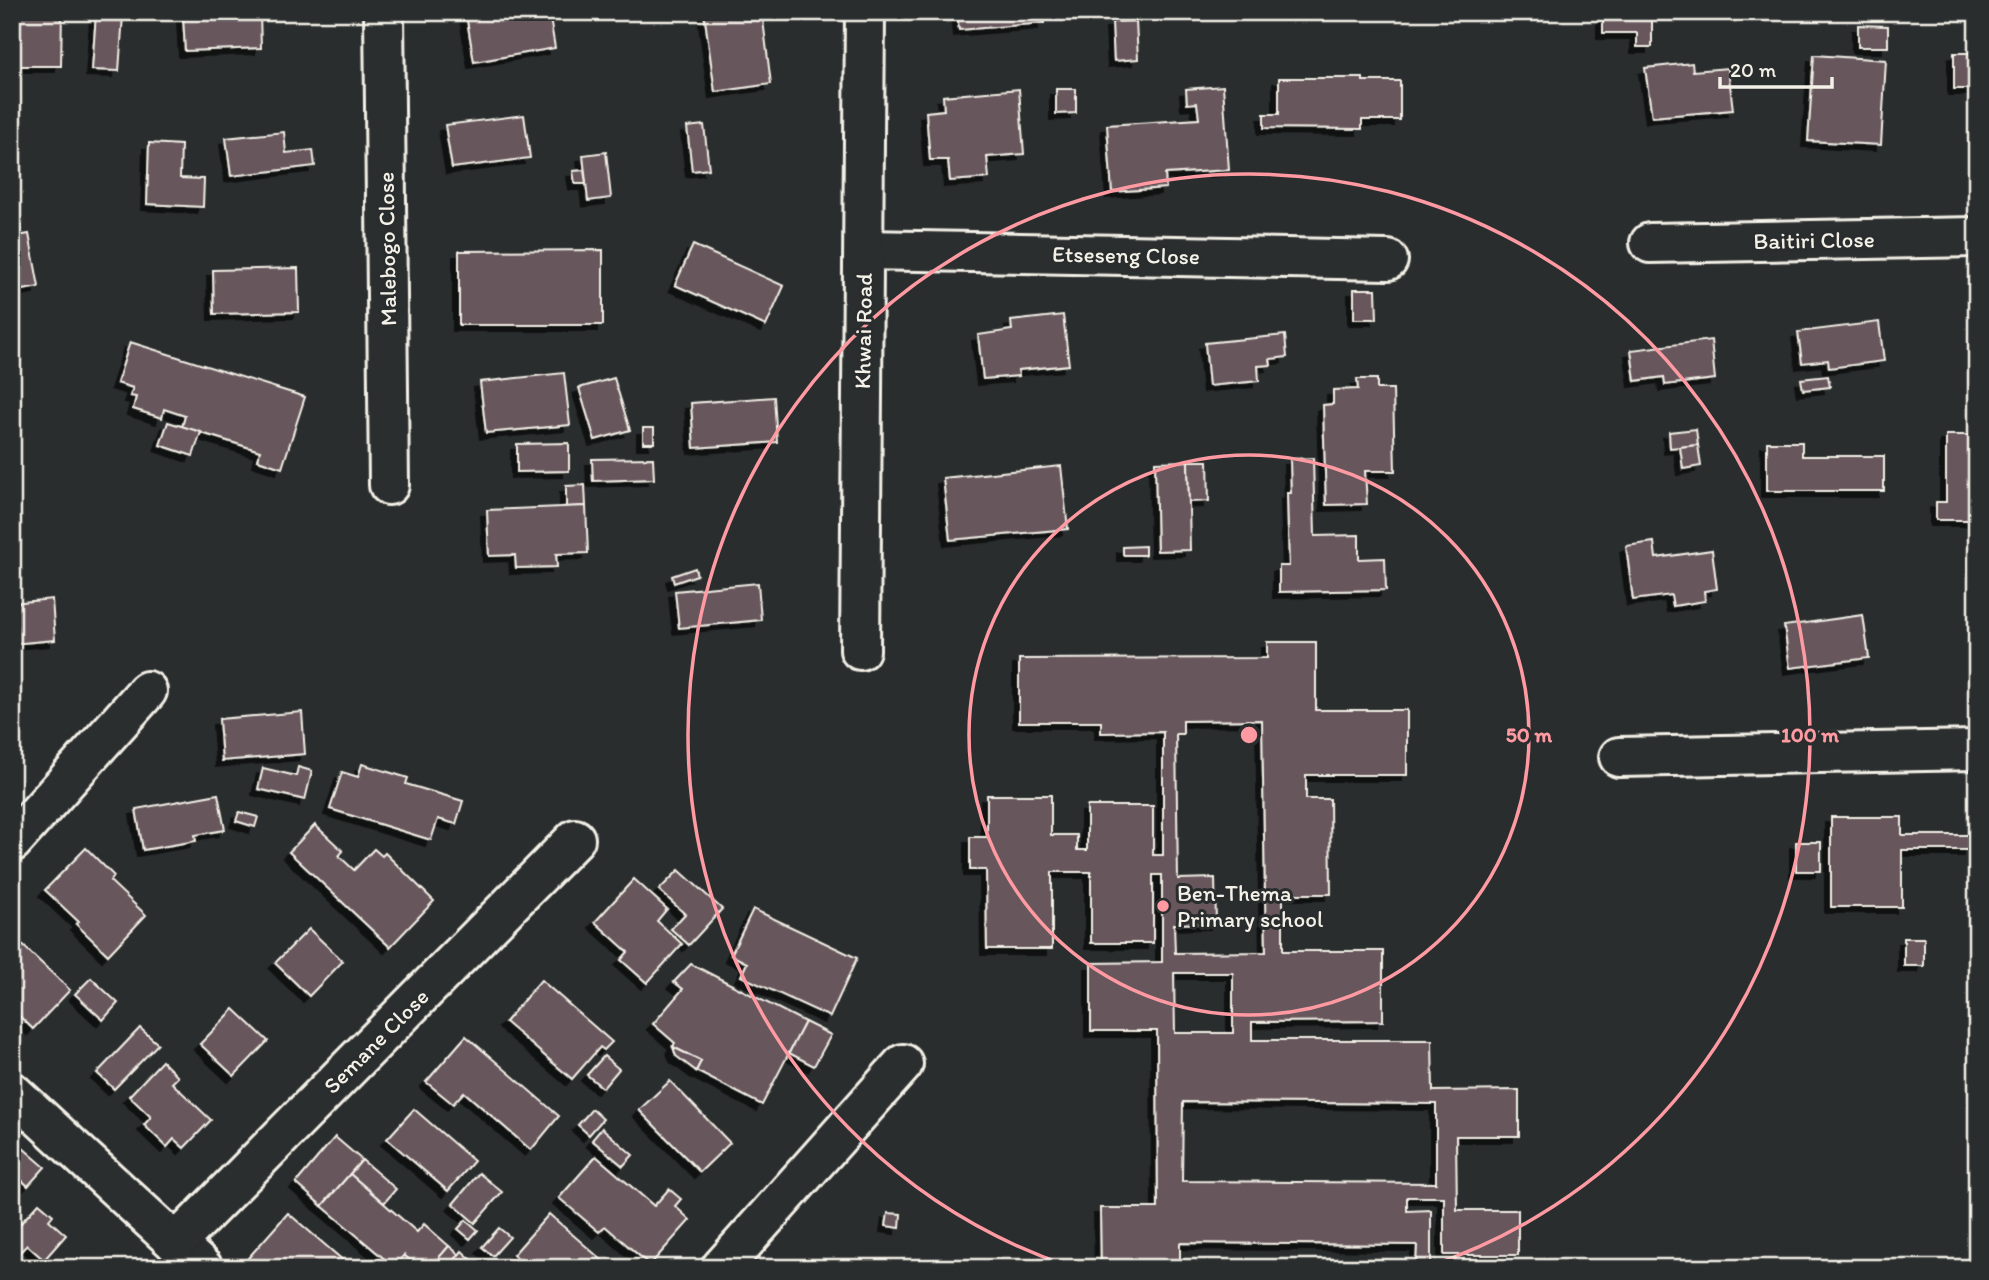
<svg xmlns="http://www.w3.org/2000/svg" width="1989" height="1280" viewBox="0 0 1989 1280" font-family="Itim,sans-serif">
<defs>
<filter id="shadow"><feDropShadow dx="-6" dy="6" stdDeviation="0" flood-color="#0009"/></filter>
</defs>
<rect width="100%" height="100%" fill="#2a2d2e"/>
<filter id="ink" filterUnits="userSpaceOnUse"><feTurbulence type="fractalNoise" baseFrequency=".0143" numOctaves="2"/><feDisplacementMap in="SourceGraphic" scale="14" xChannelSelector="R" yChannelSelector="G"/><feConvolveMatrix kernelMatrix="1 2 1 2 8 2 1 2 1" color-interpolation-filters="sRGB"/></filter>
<g filter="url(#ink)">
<g fill="#67565d" stroke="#f4f1e8" stroke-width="2" fill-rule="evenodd" filter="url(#shadow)">
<path d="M12,12H62L61,66H12Z"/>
<path d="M260,12L261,48L185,51L183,16Z"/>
<path d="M478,12H549L555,48L474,62L466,14Z"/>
<path d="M704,12H762L771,84L715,92Z"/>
<path d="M957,12H1043L1044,23L959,30Z"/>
<path d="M96,13L123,15L119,71L92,70Z"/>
<path d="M1603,14H1652V47H1637V33H1603Z"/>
<path d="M1136,21L1138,59L1114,61L1112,22Z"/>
<path d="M1858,25L1888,26V47H1858Z"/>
<rect x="1954" y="53" width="23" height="36"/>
<path d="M1814,55L1886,60L1881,145L1808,141Z"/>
<path d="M1692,63L1693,71L1728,68L1733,110L1652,117L1645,68Z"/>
<path d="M1279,78H1363V81H1400V120H1362V129L1264,128V114H1279Z"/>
<path d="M1223,86L1229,170L1165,174L1166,188L1112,192L1107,125L1199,119L1197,103L1187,104L1186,89Z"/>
<path d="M1019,89L1024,154L987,157L989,178L950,181L948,160H930L926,112L944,110L943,96Z"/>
<path d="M1056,89H1076V113L1056,114Z"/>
<path d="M524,115L530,158L452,168L445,125Z"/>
<path d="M704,125L709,169L692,171L687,127Z"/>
<path d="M284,132L286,153L313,150L315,166L231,176L226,138Z"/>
<path d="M149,143L181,145L180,178L204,179L203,207L147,204Z"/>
<path d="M606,152L611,198L588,201L583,155Z"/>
<path d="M584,170L586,184H575L573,171Z"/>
<path d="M29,234L39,287L12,292V237Z"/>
<path d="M693,245L784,286L766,326L675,285Z"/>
<path d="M603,250V325H459V251Z"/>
<path d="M298,268L299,312L214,314L213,270Z"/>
<path d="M1354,289H1376L1377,319H1354Z"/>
<path d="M1063,315L1069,365L1018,370L1019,376L983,379L978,335L1012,330L1011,321Z"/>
<path d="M1879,322L1884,361L1829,368L1828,360L1802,363L1798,332Z"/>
<path d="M1285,335L1287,357L1270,359L1271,365L1258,366L1259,381L1209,386L1205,343Z"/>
<path d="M1711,340L1715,379L1665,385L1664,377L1635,381L1631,350Z"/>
<path d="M130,342L305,397L282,468L258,460L260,451L182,427L185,416L164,409L162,418L133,409L136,397L130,396L133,388L117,383Z"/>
<path d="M564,373L570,425L486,433L480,382Z"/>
<path d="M1828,376L1830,387L1803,390L1801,379Z"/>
<path d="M614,378L630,430L595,440L579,388Z"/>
<path d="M1357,379H1377V389H1393L1395,471H1365L1367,504L1326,505L1323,405L1333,404V390L1358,389Z"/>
<path d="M774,397L777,442L694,448L691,403Z"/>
<path d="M168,422L201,432L193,456L160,445Z"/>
<rect x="643" y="428" width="11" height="15"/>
<path d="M1696,429L1698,445L1670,448L1669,432Z"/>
<path d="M1946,435H1977V497H1972V520H1936V502H1946Z"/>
<path d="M1767,442H1802V456H1884V491H1767Z"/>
<path d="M569,443V471L517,472V444Z"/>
<path d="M1698,445L1701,466L1683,469L1680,447Z"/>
<path d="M653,458L654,479L593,481L592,459Z"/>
<path d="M1313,458L1315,536L1359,535V559L1385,558L1386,590L1279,592V566H1289L1287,493H1291L1290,459Z"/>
<path d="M1188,461L1190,550L1157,551L1155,462Z"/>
<path d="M1188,461H1208L1209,501L1189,502Z"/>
<path d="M1061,466L1068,529L950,540L943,478Z"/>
<path d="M585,485L586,506L566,507V486Z"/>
<path d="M586,506L588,553L556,554L557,567L516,568L515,555L489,556L487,510Z"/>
<path d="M1654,542L1656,558L1712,550L1717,589L1704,591L1705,601L1673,606L1671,595L1633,600L1626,546Z"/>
<path d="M1145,546V555H1123V547Z"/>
<path d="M695,568L697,575L674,583L672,576Z"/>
<path d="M758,583L761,620L679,628L675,591Z"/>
<path d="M52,599L55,640L12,644V603Z"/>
<path d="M1863,615L1869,658L1790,668L1784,626Z"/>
<path d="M1267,642H1316V710H1407V775H1306V799H1330L1331,894H1283V951H1383V1021L1252,1022V1040H1432L1433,1091L1519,1090V1136H1456L1457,1210H1518V1255H1444V1197H1407V1211L1431,1210V1268H1416L1417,1245L1180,1243V1268H1101L1100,1208H1158L1157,1031H1091V963L1162,962V875H1153V943H1091V872H1052V949H987L986,870H970V837H987V795H1051V835H1077V850H1087V806H1153V855H1163V732L1101,733V722H1019V659L1267,658ZM1262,720L1266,952L1175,953L1174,924L1216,923L1215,878L1178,879L1176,734H1183V721ZM1174,973H1233V1033H1175ZM1183,1102L1436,1104V1183L1182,1181Z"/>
<path d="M302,712L305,754L222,761L219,719Z"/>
<path d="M362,764L408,778L406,784L463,801L456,824L438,819L431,840L330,809L342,772L358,777Z"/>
<path d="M298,767L312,771L305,800L258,789L263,768L296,776Z"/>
<path d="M218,794L225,830L195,835L196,841L143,850L136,809Z"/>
<path d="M239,812L258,817L255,827L236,821Z"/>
<path d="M1831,817H1902V835H1969V850H1902V907H1831Z"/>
<path d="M315,825L343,851L339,856L354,870L374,849L382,856L385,853L434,901L390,947L289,852Z"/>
<rect x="1796" y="842" width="25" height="29"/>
<path d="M86,848L114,876L110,881L146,915L108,955L76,924L79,922L45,890Z"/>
<path d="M679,870L722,909L689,945L671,929L685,914L659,890Z"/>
<path d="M634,879L667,909L657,921L682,944L647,983L621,960L628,952L595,922Z"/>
<path d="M753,909L857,958L830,1017L741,976L747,963L731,955Z"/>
<path d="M309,929L343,961L309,996L275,963Z"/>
<path d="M15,938L70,990L33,1029L12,1009V942Z"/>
<rect x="1904" y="938" width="20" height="28"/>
<path d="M691,964L805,1022L762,1105L696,1071L701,1061L673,1047L675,1043L653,1024L683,989L674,982Z"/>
<path d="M91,978L118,1003L103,1020L75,994Z"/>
<path d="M541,980L612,1042L604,1050L600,1047L572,1079L505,1022Z"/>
<path d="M234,1009L268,1041L234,1076L200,1044Z"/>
<path d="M805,1022L831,1035L814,1066L789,1053Z"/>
<path d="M140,1028L158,1044L114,1089L97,1073Z"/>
<path d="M466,1036L559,1116L531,1150L464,1092L453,1104L426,1082Z"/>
<path d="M673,1047L701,1061L696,1071L676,1056Z"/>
<path d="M604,1056L619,1069L603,1088L587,1075Z"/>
<path d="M162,1061L178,1077L172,1083L211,1120L184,1148L174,1139L167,1147L144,1125L151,1117L129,1096Z"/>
<path d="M670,1081L730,1143L700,1172L639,1110Z"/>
<path d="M414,1109L474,1161L448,1191L387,1139Z"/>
<path d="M592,1109L603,1119L589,1135L578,1125Z"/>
<path d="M602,1128L633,1155L623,1166L592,1140Z"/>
<path d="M335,1137L362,1160L322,1206L296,1183Z"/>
<path d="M23,1148L45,1167L28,1186L12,1171V1160Z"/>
<path d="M596,1156L654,1206L669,1189L681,1199L675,1206L690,1220L650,1265L605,1226L599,1232L559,1198Z"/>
<path d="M362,1160L396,1189L384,1203L350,1174Z"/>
<path d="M479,1173L502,1192L475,1223L453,1204Z"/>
<path d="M350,1174L417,1232L424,1224L449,1246L430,1268H419L404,1255L394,1267L322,1206Z"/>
<path d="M39,1203L53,1215L49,1220L66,1235L44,1260L27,1245L17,1255L12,1251V1233Z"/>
<path d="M288,1213L352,1268H245L242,1265Z"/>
<path d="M888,1213L901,1214L900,1228L886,1226Z"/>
<path d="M549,1214L603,1261L597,1268H528L513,1255Z"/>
<path d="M466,1220L478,1230L470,1239L458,1229Z"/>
<path d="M499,1228L510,1237L493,1256L482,1247Z"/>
<path d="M449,1246L460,1255L448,1268H430Z"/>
<path d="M462,1251L481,1268H448Z"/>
</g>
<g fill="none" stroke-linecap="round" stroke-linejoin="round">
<defs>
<g id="minor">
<path d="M384,12L389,485"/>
<path d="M1650,243L1977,237"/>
<path d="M864,250L1388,260"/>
<path d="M860,650L865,12"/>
<path d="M1619,757L1977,750"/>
<path d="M12,842L147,691"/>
<path d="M12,1092L203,1268"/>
<path d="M176,1243L575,839"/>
<path d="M721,1268L903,1064"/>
</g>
</defs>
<use href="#minor" stroke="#f4f1e8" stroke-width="44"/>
<use href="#minor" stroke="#2a2d2e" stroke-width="38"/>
</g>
</g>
<g fill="none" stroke="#ff9aa2" stroke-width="3.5">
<circle cx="1249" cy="735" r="280"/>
<path d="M1071 1267A561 561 0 1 1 1427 1267"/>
</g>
<circle fill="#ff9aa2" stroke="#2a2d2e" stroke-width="2.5" cx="1163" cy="906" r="7"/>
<g text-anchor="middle" stroke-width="6" stroke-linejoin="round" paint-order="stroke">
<g font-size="23" fill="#f4f1e8" stroke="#2a2d2e">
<text transform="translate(1814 240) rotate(-1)" y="8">Baitiri Close</text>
<text transform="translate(387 249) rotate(-91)" y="8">Malebogo Close</text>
<text transform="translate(1126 255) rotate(1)" y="8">Etseseng Close</text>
<text transform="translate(863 331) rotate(-89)" y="8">Khwai Road</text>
<text transform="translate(376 1041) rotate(-45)" y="8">Semane Close</text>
</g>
<g font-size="23" fill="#f4f1e8" stroke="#2a2d2e" text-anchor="start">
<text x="1177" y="901">Ben-Thema<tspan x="1177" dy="26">Primary school</tspan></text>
</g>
</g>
<circle cx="1249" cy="735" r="10" fill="#ff9aa2" stroke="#2a2d2e" stroke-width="3.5"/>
<g font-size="21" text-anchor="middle" font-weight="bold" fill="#ff9aa2" stroke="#2a2d2e" stroke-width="6" stroke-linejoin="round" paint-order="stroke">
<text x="1529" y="742">50 m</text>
<text x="1810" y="742">100 m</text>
</g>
<rect width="1989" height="1280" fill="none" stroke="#2a2d2e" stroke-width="42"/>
<rect x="21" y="21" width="1947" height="1238" fill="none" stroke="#f4f1e8" stroke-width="2.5" filter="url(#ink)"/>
<path d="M1720 77v10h112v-10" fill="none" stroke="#f4f1e8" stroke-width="3.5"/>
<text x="1730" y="77" font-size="21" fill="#f4f1e8" stroke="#2a2d2e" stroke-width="5" paint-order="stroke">20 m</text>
</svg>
